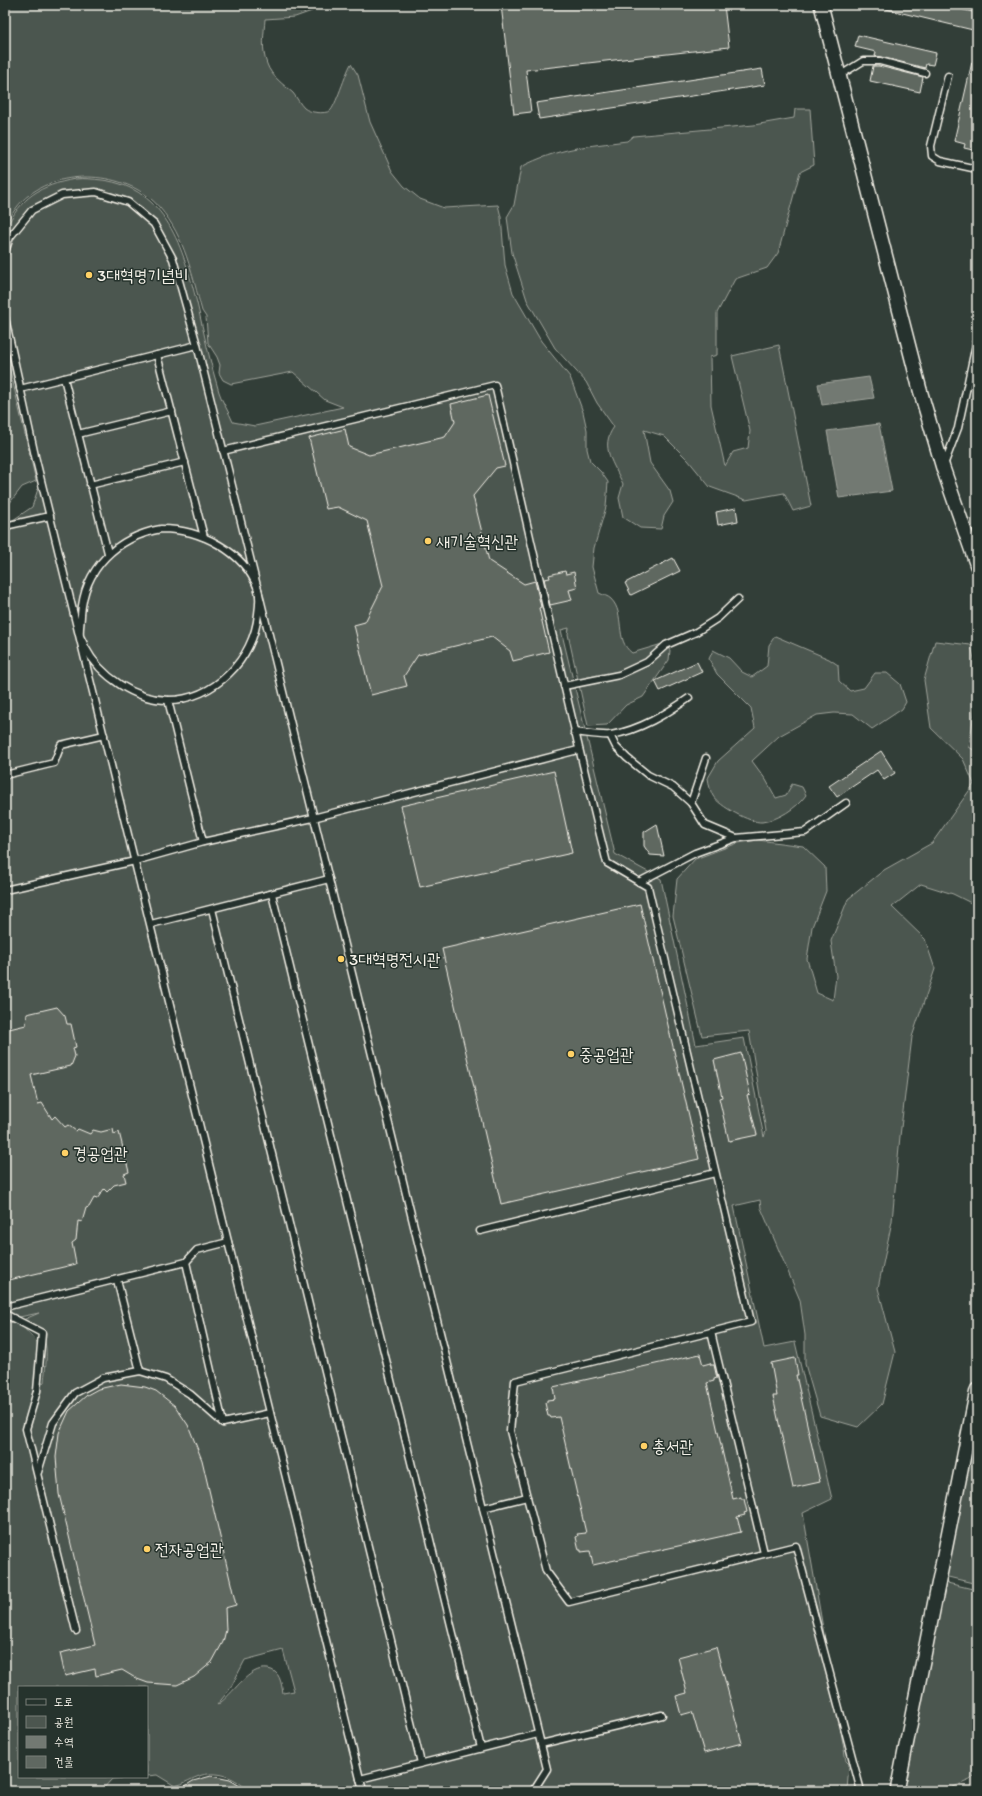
<svg xmlns="http://www.w3.org/2000/svg" width="982" height="1796" viewBox="0 0 982 1796" font-family="Itim,'Poor Story',sans-serif">
<rect width="100%" height="100%" fill="#323e38"/>
<filter id="ink" filterUnits="userSpaceOnUse"><feTurbulence type="fractalNoise" baseFrequency=".025" numOctaves="2"/><feDisplacementMap in="SourceGraphic" scale="8" xChannelSelector="R" yChannelSelector="G"/><feConvolveMatrix kernelMatrix="1 2 1 2 8 2 1 2 1" color-interpolation-filters="sRGB"/></filter>
<g filter="url(#ink)">
<g fill="#4c564f" stroke="#a0a49c" fill-rule="evenodd">
<path d="M5,5H313L312,11L295,17L265,19C264,34 261,49 267,64C271,76 284,85 293,93C297,98 300,104 304,108C310,113 324,114 330,111C335,108 346,72 351,64L358,75L370,122L392,171L404,186L420,199L444,208L498,205L501,217L505,265L513,293L541,341L570,377L583,412L587,430V449L590,461L601,472L608,482L606,507L594,548L592,567L599,593C603,595 608,596 611,599C626,614 614,640 632,653L662,644L670,650L669,660L643,697L626,705L607,725L588,726L568,634L569,628L561,630L615,854L661,879L696,1045L744,1038L764,1137L766,1131L749,1031L702,1036L673,916L677,879L695,859L738,843L758,840L803,846L825,867L826,891L812,927L807,959L817,993L833,1000L836,976L831,941L848,899L884,870L932,843L974,784L963,759L931,728L924,680L935,641L971,645L977,673V691L969,747L977,752V906L953,894L921,884L892,907L925,939L935,969L912,1037L900,1136L892,1221L878,1288L895,1352L882,1404L858,1427L820,1416L805,1364V1335L800,1300L761,1208L760,1200L734,1206L764,1348L795,1342L832,1499L803,1513L846,1761L849,1764L847,1791H248C237,1778 219,1771 202,1775C192,1778 184,1784 175,1786L157,1775L147,1776V1687H19V1777H141L112,1779L101,1791H5V1322H18L39,1313L5,1320V521L13,520L32,507L39,486L5,341V230C22,196 39,186 75,179C84,178 93,179 102,180C167,188 183,249 197,303C204,333 210,363 219,392C222,402 229,412 233,422L255,426L343,407L325,400L293,372L231,384L223,380L219,373L220,365L217,357L208,343L206,317L202,311C192,275 185,237 160,208C130,172 65,167 29,195C19,202 11,215 5,226ZM22,1326C25,1327 32,1326 35,1328C52,1338 45,1366 44,1382L34,1389L39,1355L37,1342ZM283,1650L294,1691L283,1693C281,1682 280,1671 268,1669C248,1666 233,1695 217,1705L230,1689L245,1660Z"/>
<path d="M795,109H810L814,165L800,172L778,253L767,268L735,279L717,313V355L710,357L711,405L725,466L733,452L748,448L750,431L732,356L779,345L811,506L793,511L784,493L746,500L710,487L688,460L664,436L644,430L650,463L670,491L673,502L664,516L661,529L640,528L623,517L619,498L623,484C614,464 599,447 614,427L597,403L586,382L555,348L527,300L512,253L507,217L514,205L521,167C558,148 587,146 627,141L633,136L754,125L794,118Z"/>
<path d="M5,349L36,481L22,487L5,509Z"/>
<path d="M775,636L829,659L838,665L839,681L850,691L864,688L875,673H887L900,684L906,702L902,709L872,729L853,714L834,713L817,715L779,736L752,761L766,780L776,798L786,795L792,784L802,787L806,795C797,808 778,820 762,822C750,823 719,806 713,796C710,791 709,784 708,778L718,761L755,728L751,708L717,674L709,659L713,650L729,658L742,672L752,677L767,666L769,645Z"/>
<path d="M977,1418V1584L944,1576Z"/>
<path d="M943,1582L977,1590V1773L970,1780L944,1791H902Z"/>
</g>
<g fill="#727972" stroke="#a6a9a1">
<path d="M869,377L874,398L822,405L818,384Z"/>
<path d="M879,424L892,491L839,498L827,431Z"/>
</g>
<g fill="#5f6861" stroke="#f4f1e8">
<path d="M501,5H724L729,47L526,70L531,112L514,114Z"/>
<path d="M887,5H943L977,13V31L886,9Z"/>
<path d="M858,35L936,53L933,65L926,64L925,68L881,57L875,56L876,52L855,47Z"/>
<path d="M972,62L977,63V151L964,148L965,144L954,141Z"/>
<path d="M873,66H879L923,77L920,92L870,81Z"/>
<path d="M762,69L765,85L539,119L536,103Z"/>
<path d="M488,395L505,466L496,468L473,496L489,561L524,584L535,581L541,607L539,608L549,652L513,661L510,651L492,637L418,655L404,676L407,686L371,695L354,625L365,622L383,586L367,521L338,507L326,509L309,438L345,429L349,447L369,455L445,437L455,422L451,404Z"/>
<path d="M736,508L738,521L718,525L716,512Z"/>
<path d="M673,558L680,571L631,595L625,583Z"/>
<path d="M565,571L566,574L574,572L577,588L569,590L572,600L550,605L544,579L550,578L549,575Z"/>
<path d="M697,662L702,672L660,691L655,681Z"/>
<path d="M881,751L895,773L884,780L877,770L837,797L829,786Z"/>
<path d="M554,771L572,853L420,887L401,806Z"/>
<path d="M657,824L664,856L650,855L644,846V832Z"/>
<path d="M640,904L699,1159L501,1204L442,949Z"/>
<path d="M57,1007L65,1016L67,1024H71L76,1047L73,1048L75,1056L71,1066L31,1075L38,1104L42,1103L52,1119L55,1116L65,1127L68,1125L76,1131L78,1129L90,1134L93,1130L101,1132L113,1129L114,1134L119,1132L129,1172L124,1174L126,1182L114,1185L107,1192L104,1189L97,1199L94,1198L89,1207L86,1208L82,1222L78,1221L76,1240L72,1243L76,1264L5,1281V1030L26,1025L27,1014Z"/>
<path d="M741,1053L750,1094L747,1095L757,1135L729,1141L719,1098L722,1097L714,1060Z"/>
<path d="M700,1354L703,1365L710,1363L711,1365H714L717,1378L714,1379V1381L707,1383L733,1499L741,1497V1499H744L747,1512L744,1513L745,1515L737,1517L741,1532L593,1565L590,1551L581,1552V1550H579L576,1537L578,1536L577,1534L586,1533L559,1417L551,1418L550,1416H548L545,1403L547,1402V1400L555,1399L553,1387Z"/>
<path d="M795,1358L798,1375H796L820,1482L793,1488L773,1396H777L771,1363Z"/>
<path d="M121,1384L145,1387L156,1391L175,1406L188,1425L202,1460L236,1605L225,1608L226,1630L223,1642L212,1662L194,1677L177,1685L148,1683L137,1679L122,1670L96,1676L95,1669L65,1676L60,1653L95,1645L59,1494L56,1457L59,1433L69,1411L87,1395L98,1389Z"/>
<path d="M716,1647L742,1743L704,1753L692,1712L681,1715L676,1696L687,1693L678,1657Z"/>
<path d="M211,1776L230,1780L248,1791H177L193,1781Z"/>
</g>
<g fill="none" stroke-linecap="round" stroke-linejoin="round">
<defs>
<g id="service">
<path d="M839,76L863,61H880L925,73"/>
<path d="M948,76L931,146L932,156L940,161L977,169"/>
<path d="M5,252L10,237L32,210L62,195L96,192L128,202L154,224L173,259L197,345L258,590L547,1769L533,1791"/>
<path d="M5,318L35,456L363,1791"/>
<path d="M157,355L197,345"/>
<path d="M64,378L108,553"/>
<path d="M20,389L157,355L204,537"/>
<path d="M78,434L172,411"/>
<path d="M223,451L495,385C532,544 567,704 607,863L648,887L751,1322L515,1381L510,1431L527,1497"/>
<path d="M944,465L958,428L977,340"/>
<path d="M90,485L185,462"/>
<path d="M5,526L50,516"/>
<path d="M161,529C200,529 244,551 258,589C260,596 259,607 258,614C254,659 214,700 168,700C135,700 100,676 85,647C84,643 81,639 80,636C79,630 81,621 81,615C84,568 117,537 161,529Z"/>
<path d="M564,686L619,675L647,662L666,645L696,632L718,618L738,599"/>
<path d="M168,700L203,842"/>
<path d="M574,732C586,733 600,736 611,735C640,730 666,714 689,698"/>
<path d="M610,735L616,747L627,758L648,775L673,787L691,803L705,825L736,838"/>
<path d="M5,775L54,763L61,745L104,735"/>
<path d="M691,803L706,758"/>
<path d="M639,882L695,853L736,838L805,832L846,803"/>
<path d="M5,890L135,861L203,842L313,818L578,750"/>
<path d="M272,894L481,1748"/>
<path d="M212,909L421,1763"/>
<path d="M151,924L329,879"/>
<path d="M480,1231L715,1173"/>
<path d="M186,1262L223,1423"/>
<path d="M117,1280L140,1371"/>
<path d="M5,1307L186,1262L197,1250L228,1242"/>
<path d="M5,1314L42,1333L37,1391L26,1429L76,1631"/>
<path d="M711,1332L764,1553"/>
<path d="M38,1472L53,1423L75,1393L103,1378L140,1371L166,1379L190,1394L223,1423L270,1413"/>
<path d="M483,1508L527,1497L546,1571L569,1602L796,1546L861,1791"/>
<path d="M541,1744L662,1715"/>
<path d="M360,1779L538,1734"/>
</g>
<g id="minor">
<path d="M821,5L920,390L943,468L977,566"/>
<path d="M897,1791L977,1390"/>
</g>
</defs>
<use href="#service" stroke="#f4f1e8" stroke-width="9"/>
<use href="#minor" stroke="#f4f1e8" stroke-width="16"/>
<use href="#service" stroke="#26332d" stroke-width="6"/>
<use href="#minor" stroke="#26332d" stroke-width="13"/>
</g>
</g>
<g fill="#ffd166" stroke="#26332d" stroke-width="1.5">
<circle cx="89" cy="275" r="4"/>
<circle cx="428" cy="541" r="4"/>
<circle cx="341" cy="959" r="4"/>
<circle cx="571" cy="1054" r="4"/>
<circle cx="65" cy="1153" r="4"/>
<circle cx="644" cy="1446" r="4"/>
<circle cx="147" cy="1549" r="4"/>
</g>
<g text-anchor="middle" stroke-width="3" stroke-linejoin="round" paint-order="stroke">
<g font-size="17" fill="#f4f1e8" stroke="#26332d" text-anchor="start">
<text x="97" y="281">3대혁명기념비</text>
<text x="436" y="547">새기술혁신관</text>
<text x="349" y="965">3대혁명전시관</text>
<text x="579" y="1060">중공업관</text>
<text x="73" y="1159">경공업관</text>
<text x="652" y="1452">총서관</text>
<text x="155" y="1555">전자공업관</text>
</g>
</g>
<rect width="982" height="1796" fill="none" stroke="#26332d" stroke-width="20"/>
<rect x="10" y="10" width="962" height="1776" fill="none" stroke="#f4f1e8" stroke-width="1.5" filter="url(#ink)"/>
<rect x="18" y="1686" width="130" height="92" fill="#26332d" stroke="#787f78"/>
<rect x="26" y="1699" width="20" height="6" fill="#26332d" stroke="#787f78"/>
<text x="54" y="1706" font-size="12" fill="#f4f1e8">도로</text>
<rect x="26" y="1716" width="20" height="12" fill="#4c564f" stroke="#787f78"/>
<text x="54" y="1726" font-size="12" fill="#f4f1e8">공원</text>
<rect x="26" y="1736" width="20" height="12" fill="#727972" stroke="#787f78"/>
<text x="54" y="1746" font-size="12" fill="#f4f1e8">수역</text>
<rect x="26" y="1756" width="20" height="12" fill="#5f6861" stroke="#787f78"/>
<text x="54" y="1766" font-size="12" fill="#f4f1e8">건물</text>
</svg>
